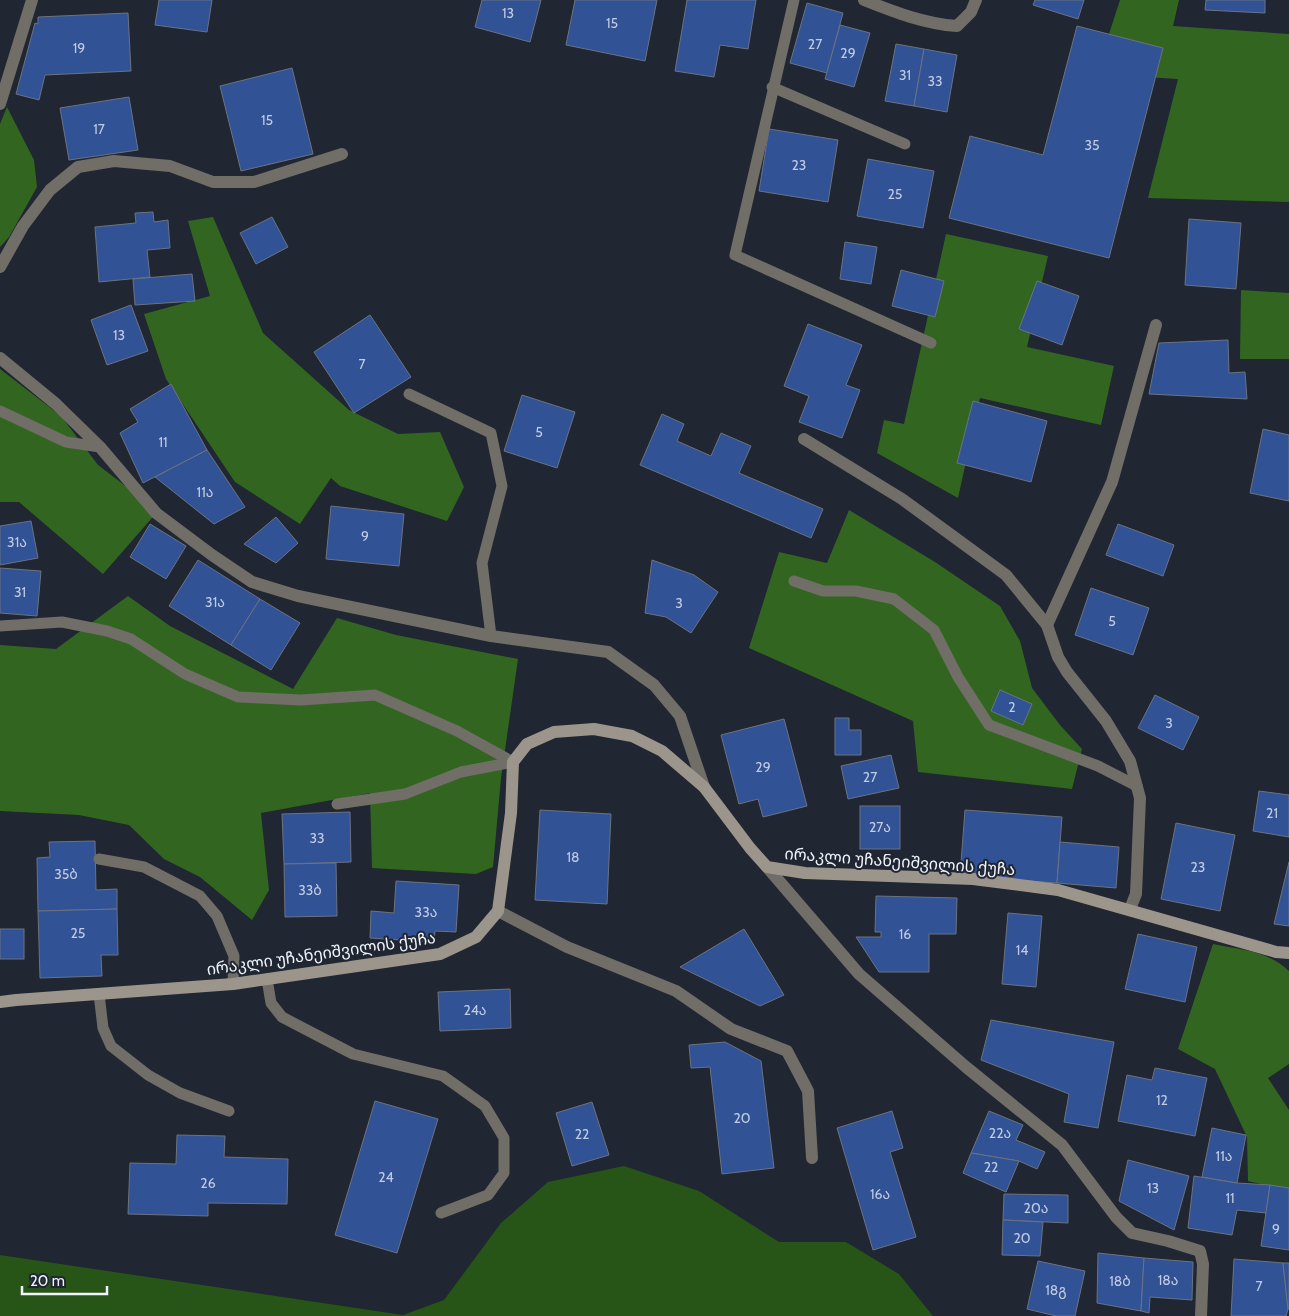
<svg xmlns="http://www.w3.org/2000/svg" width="1289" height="1316" viewBox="0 0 1289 1316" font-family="Cabin,'Noto Sans Georgian',sans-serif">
<rect width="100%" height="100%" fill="#202632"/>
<path fill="#275417" d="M624,1166L699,1191L779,1242H846L899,1274L933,1316H0V1255L403,1315L444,1300L501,1223L548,1182Z"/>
<g fill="#326620">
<path d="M1120,0H1179L1173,26L1289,34V202L1148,198L1178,79L1096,74Z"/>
<path d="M7,107L34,160L37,187L9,237L0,247V124Z"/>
<path d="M213,217L263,333L349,410L398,434L440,432L464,487L447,521L340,486L331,478L300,524L235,482L166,379L144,314L210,296L188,221Z"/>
<path d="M946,234L1048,256L1027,347L1114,366L1101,425L980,398L958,498L877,453L884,420L904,424Z"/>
<path d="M1241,290L1289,293V359H1240Z"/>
<path d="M0,369L61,416L98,465L158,511L103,574L19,502H0Z"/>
<path d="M849,510L935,562L1000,606L1020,641L1032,688L1060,725L1082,749L1072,789L918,772L913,721L749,648L779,552L827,563Z"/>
<path d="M128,596L170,626L293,689L337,618L396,635L518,659L501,778L493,867L476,874L372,868L370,793L261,813L269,890L252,920L200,877L164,859L129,825L79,815L0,811V645L56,649Z"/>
<path d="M1213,944C1241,950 1267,950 1289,971V1064L1268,1078L1289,1110V1188L1282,1189L1248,1181L1247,1137L1215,1069L1178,1049Z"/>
</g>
<g fill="#315294" stroke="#6b7382">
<path d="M159,0H212L207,32L155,25Z"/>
<path d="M482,0H541L530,42L475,27Z"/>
<path d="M575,0H657L645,61L566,45Z"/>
<path d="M687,0H756L748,49L720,45L714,77L675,71Z"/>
<path d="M1035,0H1084L1078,19L1033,5Z"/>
<path d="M1206,0H1265V13L1205,10Z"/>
<path d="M807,3L843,13L827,73L790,63Z"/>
<path d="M128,13L131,71L45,75L39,100L16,94L35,23L38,24V17Z"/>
<path d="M840,25L870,33L854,87L825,79Z"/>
<path d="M1077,26L1163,48L1109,258L949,218L970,136L1043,155Z"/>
<path d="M896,44L924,49L914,106L885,101Z"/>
<path d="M924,49L957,55L947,112L914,106Z"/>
<path d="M292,68L313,154L241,171L220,86Z"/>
<path d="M129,97L138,150L69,160L60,108Z"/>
<path d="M769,129L838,140L828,202L759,191Z"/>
<path d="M868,159L934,171L923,228L857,216Z"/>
<path d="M153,212L154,222L168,220L170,248L147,250L150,277L99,282L95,227L136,223L135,213Z"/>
<path d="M272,217L288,247L256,264L240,233Z"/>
<path d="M1189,219L1241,223L1236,289L1185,285Z"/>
<path d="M845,242L877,247L871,284L840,279Z"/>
<path d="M901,270L944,281L935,317L892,306Z"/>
<path d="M192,274L195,301L135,305L133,279Z"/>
<path d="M1037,281L1079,296L1062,345L1019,329Z"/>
<path d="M131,305L148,351L107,365L91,320Z"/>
<path d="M370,315L411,377L354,413L314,352Z"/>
<path d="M808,324L862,345L846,385L860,390L842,438L799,422L809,396L784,386Z"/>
<path d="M1228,340L1229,373L1245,372L1247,399L1149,394L1159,343Z"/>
<path d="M171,384L207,450L143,483L120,433L138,422L130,409Z"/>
<path d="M522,395L575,412L557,468L504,451Z"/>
<path d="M973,401L1047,421L1031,482L957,463Z"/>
<path d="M662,414L684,424L677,441L711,456L721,433L751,446L739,473L823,509L811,538L640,465Z"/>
<path d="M1263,429L1289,435V501L1250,493Z"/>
<path d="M207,450L245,507L214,524L155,477Z"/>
<path d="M331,506L404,514L399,566L326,559Z"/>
<path d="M276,517L298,543L276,563L244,544Z"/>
<path d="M31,521L38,558L0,565V526Z"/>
<path d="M150,524L186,546L166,579L130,557Z"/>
<path d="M1118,524L1174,545L1163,576L1106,555Z"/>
<path d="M198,560L260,599L231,645L169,606Z"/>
<path d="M652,560L694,575L718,592L691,633L666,617L645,613Z"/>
<path d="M0,568L41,571L37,616L0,613Z"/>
<path d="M1091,588L1149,608L1133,655L1075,635Z"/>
<path d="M260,599L300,623L271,670L231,645Z"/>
<path d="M1000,690L1032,704L1023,725L991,711Z"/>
<path d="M1155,695L1199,717L1183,750L1138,728Z"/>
<path d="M835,718H849V730H861V755H835Z"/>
<path d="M784,719L807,806L763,817L758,799L739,804L721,735Z"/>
<path d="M891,755L899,788L848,799L841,766Z"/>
<path d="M1259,791L1289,795V837L1253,831Z"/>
<rect x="860" y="806" width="40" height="43"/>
<path d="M540,810L611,814L607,904L535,900Z"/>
<path d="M965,810L1062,817L1057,883L960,876Z"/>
<path d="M350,812L351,862L284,864L282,814Z"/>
<path d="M1176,823L1235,835L1220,911L1161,899Z"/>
<path d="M95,841L96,890L117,889V909L38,911L37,858L50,857L49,842Z"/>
<path d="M1060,842L1119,847L1116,888L1057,883Z"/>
<path d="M1289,862V926L1274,924Z"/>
<path d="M336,863L337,916L285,917L284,864Z"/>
<path d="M396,881L459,885L456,932L435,931L434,942L370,938L371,911L394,913Z"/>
<path d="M876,896L957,898L956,934H929V972H879L856,937H881V932H875Z"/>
<path d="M117,909L118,955H101L102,976L40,978L38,911Z"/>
<path d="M1008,913L1042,916L1036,987L1002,984Z"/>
<rect x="0" y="929" width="24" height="30"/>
<path d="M744,929L784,995L760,1006L680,967Z"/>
<path d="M1138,934L1197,947L1185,1002L1125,989Z"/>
<path d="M510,989L511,1028L440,1031L438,992Z"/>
<path d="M991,1020L1114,1042L1098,1128L1064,1122L1069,1094L981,1060Z"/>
<path d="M725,1042L761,1061L774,1168L722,1174L710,1067L691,1068L689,1045Z"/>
<path d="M1155,1068L1207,1078L1195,1136L1118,1121L1127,1075L1152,1080Z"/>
<path d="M375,1101L438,1119L397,1253L335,1235Z"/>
<path d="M592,1102L609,1155L572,1166L556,1113Z"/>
<path d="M892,1111L903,1148L890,1152L916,1237L873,1250L837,1128Z"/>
<path d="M989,1111L1023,1125L1016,1140L1045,1152L1037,1169L1019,1161L971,1153Z"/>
<path d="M1212,1128L1246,1135L1237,1183L1202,1177Z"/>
<path d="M177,1135L225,1136L224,1157L288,1159L287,1204L208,1203V1216L128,1214L130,1163L176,1164Z"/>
<path d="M971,1153L1019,1161L1006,1192L963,1173Z"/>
<path d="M1128,1160L1189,1176L1174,1230L1119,1201Z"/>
<path d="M1194,1176L1237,1183L1270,1185L1266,1213L1237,1210L1232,1235L1188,1228Z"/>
<path d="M1270,1185L1289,1188V1250L1261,1246Z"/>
<path d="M1004,1194L1068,1195V1223L1003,1220Z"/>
<path d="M1003,1220L1043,1222L1040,1256L1002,1255Z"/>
<path d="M1098,1253L1144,1258L1141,1311L1097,1303Z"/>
<path d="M1144,1258L1193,1262L1192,1300L1150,1297L1149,1313L1141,1311Z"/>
<path d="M1234,1259L1283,1263L1288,1309L1286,1316H1231Z"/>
<path d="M1038,1261L1085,1271L1075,1316H1056L1027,1309Z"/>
<path d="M1283,1263H1289V1309H1288Z"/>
</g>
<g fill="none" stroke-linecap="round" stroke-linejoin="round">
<g stroke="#716d67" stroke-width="11">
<path d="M794,0L735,255L931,343"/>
<path d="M772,87L905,144"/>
<path d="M409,394L491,433L502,486L482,563L491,636"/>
<path d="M0,411L66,442L100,447"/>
<path d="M794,581L823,591H856L894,599L934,630L958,677L989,725L1098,766L1137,786"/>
<path d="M0,626L62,622L107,631L131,639L185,674L238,697L301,700L375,695L457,731L513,762"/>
<path d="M337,804L405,794L461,772L513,762"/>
<path d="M99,859L144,867L200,896L217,916L234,956L233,984"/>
<path d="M267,979L271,1003L282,1017L353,1054L443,1076L485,1106L504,1138V1173L488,1195L441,1213"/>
<path d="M99,994L103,1028L111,1046L148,1075L180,1093L229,1111"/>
</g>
<g stroke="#716d67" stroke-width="12">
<path d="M864,0C894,12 925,24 957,26L971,12L976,0"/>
<path d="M0,104L32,0"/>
<path d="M0,267L23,226L50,190L78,167L114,161L170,166L213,182H254L342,154"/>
<path d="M0,358L56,404L100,447L156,513L212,555L252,582L298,596L491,636L608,652L654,685L680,716L704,787"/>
<path d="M804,439L902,499L1006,575L1047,625L1058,657L1067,672L1106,721L1130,761L1140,798L1136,894L1130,909"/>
<path d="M1047,625L1112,482L1156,325"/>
<path d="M767,867L859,974L966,1067L1062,1145L1116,1217L1132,1233L1168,1241L1200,1251L1203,1264L1201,1316"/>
<path d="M498,911L567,947L676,991L731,1029L787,1051L808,1091L812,1158"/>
</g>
<path stroke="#9c958b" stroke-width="12" d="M0,1002L16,1000L233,984L440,954L476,937L498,911L511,813L513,762L527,744L554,732L594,729L632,736L662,751L704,787L750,848L767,867L805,873L973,879L1058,890L1276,952L1289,953"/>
</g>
<g text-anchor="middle" stroke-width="4" stroke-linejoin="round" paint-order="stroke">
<g font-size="14" fill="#c0cce3">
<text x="508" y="18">13</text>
<text x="612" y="28">15</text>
<text x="815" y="49">27</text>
<text x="79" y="53">19</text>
<text x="848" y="58">29</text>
<text x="905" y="80">31</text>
<text x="935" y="86">33</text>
<text x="267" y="125">15</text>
<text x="99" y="134">17</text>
<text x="1092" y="150">35</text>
<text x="799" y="170">23</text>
<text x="895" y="199">25</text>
<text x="119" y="340">13</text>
<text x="362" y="369">7</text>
<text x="539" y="437">5</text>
<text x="163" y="447">11</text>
<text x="205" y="497">11ა</text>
<text x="365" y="541">9</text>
<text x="17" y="547">31ა</text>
<text x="20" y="597">31</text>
<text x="215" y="607">31ა</text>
<text x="679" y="608">3</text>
<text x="1112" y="626">5</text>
<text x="1012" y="712">2</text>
<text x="1169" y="728">3</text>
<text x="763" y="772">29</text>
<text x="870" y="782">27</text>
<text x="1272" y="818">21</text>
<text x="880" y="832">27ა</text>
<text x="317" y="843">33</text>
<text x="573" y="862">18</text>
<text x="1198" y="872">23</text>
<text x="66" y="879">35ბ</text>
<text x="310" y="895">33ბ</text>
<text x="426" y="917">33ა</text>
<text x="78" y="938">25</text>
<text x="905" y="939">16</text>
<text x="1022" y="955">14</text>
<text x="475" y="1015">24ა</text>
<text x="1162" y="1105">12</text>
<text x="742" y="1123">20</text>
<text x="1000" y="1138">22ა</text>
<text x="582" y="1139">22</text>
<text x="1224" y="1161">11ა</text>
<text x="991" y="1172">22</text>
<text x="386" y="1182">24</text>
<text x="208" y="1188">26</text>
<text x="1153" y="1193">13</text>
<text x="880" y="1199">16ა</text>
<text x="1230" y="1203">11</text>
<text x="1036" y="1213">20ა</text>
<text x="1276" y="1234">9</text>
<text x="1022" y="1243">20</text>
<text x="1168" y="1285">18ა</text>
<text x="1120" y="1286">18ბ</text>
<text x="1259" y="1291">7</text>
<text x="1056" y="1295">18გ</text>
</g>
<g font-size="16" fill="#f0f5fd" stroke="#202632">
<text transform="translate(900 861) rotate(4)" y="6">ირაკლი უჩანეიშვილის ქუჩა</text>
<text transform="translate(321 953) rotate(-8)" y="6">ირაკლი უჩანეიშვილის ქუჩა</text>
</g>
</g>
<path d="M22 1286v8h85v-8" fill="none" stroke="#f0f5fd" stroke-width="2.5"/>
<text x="30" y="1286" font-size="15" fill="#f0f5fd" stroke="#202632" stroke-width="4" paint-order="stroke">20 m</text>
</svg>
